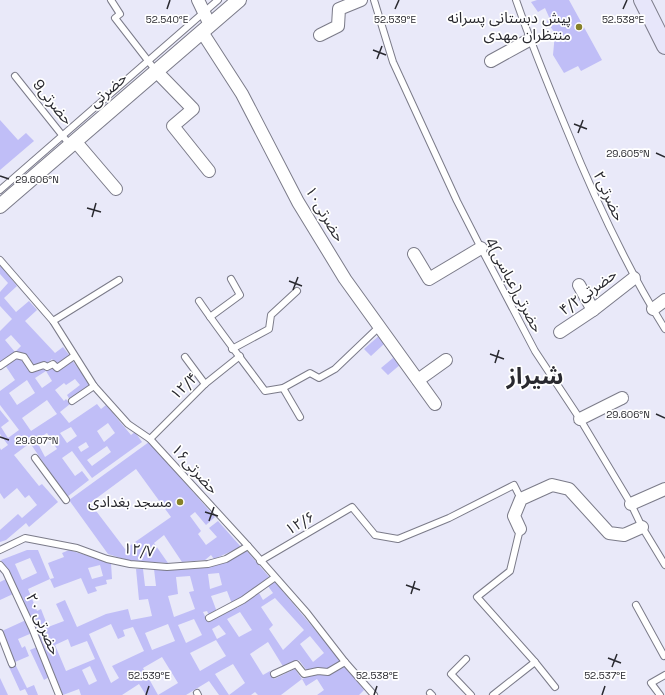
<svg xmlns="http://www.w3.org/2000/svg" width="665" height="695" viewBox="0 0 665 695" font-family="'Space Grotesk','Noto Sans Arabic',sans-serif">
<rect width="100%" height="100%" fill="#e9e9f9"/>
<g fill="#c0bef7" fill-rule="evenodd">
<path d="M537,0H569L602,60L581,71L578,66L564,73L553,55L555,33L547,22L549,17L545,8L538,12L531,2Z"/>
<path d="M0,120L18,140L26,133L34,141L0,170Z"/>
<path d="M0,265L17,286L4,298L16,312L29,301L37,310L25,321L55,353L63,347L70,356L56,365L52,359L46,364L33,367L25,355L15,352L21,346L11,335L5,340L15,352L0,364V331L12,319L0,306V292L8,283L0,274Z"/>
<path d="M381,334L401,364L388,375L381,368L393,358L384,344L371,356L364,349Z"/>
<path d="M17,357L22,358L31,371L44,367L53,366L56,371L72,360L91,386L70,400L67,395L80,385L75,379L66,385L64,383L55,390L64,401L66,399L70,404L60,412L69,423L97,404L101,409L106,405L131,435L135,432L142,442L92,478L72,451L62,458L75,476L82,471L89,480L67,497L30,443L14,455L39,486L42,484L58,502L29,527L26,523L6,540L0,542V530L18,514L22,518L37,505L29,495L25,498L17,488L4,499L0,493V448L1,450L8,445L0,434V410L9,421L1,427L8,438L19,430L0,405V391L15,380L5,365ZM46,371L52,381L42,388L35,378ZM27,380L35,393L17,405L9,393ZM47,400L57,414L31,431L22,418ZM108,423L115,433L104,442L97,431ZM71,427L77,436L67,443L60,433ZM47,433L57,449L45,457L36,440ZM86,442L89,447L81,452L78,447ZM107,446L111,452L92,466L87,460Z"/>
<path d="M149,442L215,517L206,525L195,512L190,516L201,531L198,534L206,545L217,537L209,528L218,521L241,547L214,559L211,555L205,560L182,562L164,535L154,543L168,563L130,561L108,554L69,500ZM136,469L171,517L125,549L90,503Z"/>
<path d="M27,550H38L50,579L54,578L48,563L64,557L62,553L69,550L111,563L112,579L106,580L107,584L95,587L97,591L88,594L81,578L54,588L50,579L28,589L37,611L41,609L48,627L64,621L56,604L65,600L77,627L106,614L128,609L131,620L152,616L148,599L139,600L136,569H143L145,586H156L154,569L201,568L217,565L246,550L270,578L232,604L227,591L211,596L217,612L209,615L207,611L203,612L208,622L236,607L237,608L259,593L263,600L273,593L268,586L274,581L342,662L328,669L317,668L307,671L299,660L284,668L268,642L250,654L263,675L270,671L274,679L295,669L302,679L281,695H258L255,692L251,695H229L245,683L233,664L215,674L229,695H219L209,681L186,695H146L139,684L122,695H81L79,689L63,695L29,614L1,560ZM30,558L37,573L22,580L15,564ZM100,565L103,576L92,579L88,568ZM219,573L222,585L210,589L208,574ZM190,576L194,591L189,592L195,609L174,617L168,596L178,594L176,577ZM275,598L304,630L283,650L269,629L273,625L261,607ZM240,612L252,630L239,637L227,619ZM194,619L202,635L186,643L178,625ZM111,624L118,639L125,636L123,630L133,627L144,651L112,666L119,678L111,683L89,634ZM168,624L175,641L152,650L145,633ZM219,625L226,634L217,639L212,629ZM310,636L324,653L313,662L300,644ZM68,639L71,647L87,641L95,659L66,671L55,645ZM216,640L226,656L200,671L190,653ZM162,657L178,683L158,695L143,668ZM90,666L97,681L89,685L82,670Z"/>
<path d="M6,579L13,594L0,600V582Z"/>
<path d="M26,620L32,633L18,639L22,648L25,646L29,656L15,662L2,631Z"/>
<path d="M37,647L49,677L44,680L30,650Z"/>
<path d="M15,664L27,688L34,685L38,695H28L25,689L20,691L9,667Z"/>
<path d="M344,665L364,690L359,695H317L324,690L317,679L306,686L302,679L318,672L320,674L325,672L328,676Z"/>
<path d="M0,678L8,695H0Z"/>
</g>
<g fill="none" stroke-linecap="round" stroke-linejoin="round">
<defs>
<g id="service">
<path d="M111,0L120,14L115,18L156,71"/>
<path d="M374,0L393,62L457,201L481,248L535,351L580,419L631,504L642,527L665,565"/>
<path d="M516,0C531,43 548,85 566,128C594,197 625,265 665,329"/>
<path d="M15,76L70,145"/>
<path d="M0,190L218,0"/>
<path d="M0,260L53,321L94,386L128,424L150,439L248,546L307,613L345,662L374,695"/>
<path d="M199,301C220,332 243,361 265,391L283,388L310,373L319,378L335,369L379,327"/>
<path d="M210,317L240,295L231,279"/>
<path d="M53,321L119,280"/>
<path d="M232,349L269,329L271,315L297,291"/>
<path d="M185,357L205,384"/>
<path d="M0,366L16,355L24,357L32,369L44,365L47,367L53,364L57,368L74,356"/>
<path d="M283,388L300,417"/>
<path d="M72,401L94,386"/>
<path d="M150,439L205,384L240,356"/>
<path d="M35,458L66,500"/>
<path d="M520,529L510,571L477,597L535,662"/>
<path d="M0,550L25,538L77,548L107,559L130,564L167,567L208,564L226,559L248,546"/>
<path d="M260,561L352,507L375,535L398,539L449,518L514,485L521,499"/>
<path d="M0,565L6,572L32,628L59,695"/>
<path d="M636,605L664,656"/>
<path d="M209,618L243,600L274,578"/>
<path d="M0,633L12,664"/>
<path d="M466,659L451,674L471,695"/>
<path d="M274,674L296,664L304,674L318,671L328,672L345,662"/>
<path d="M197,693L198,695"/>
<path d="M430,693L432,695"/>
<path d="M493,695L535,662L555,687"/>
<path d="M660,695L651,683L665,675"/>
</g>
<g id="minor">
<path d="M198,0L210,25"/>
<path d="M202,32L242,94L298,202L345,279L435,404"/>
<path d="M320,35L338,26L339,9L361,0"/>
<path d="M491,61L529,40"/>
<path d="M156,71L193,109L173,126L209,171"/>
<path d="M75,141L116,189"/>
<path d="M414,254L429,279L481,248"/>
<path d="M579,285L593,310"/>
<path d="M653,309L665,300"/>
<path d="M560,332L593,310L634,278"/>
<path d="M418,380L446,360"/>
<path d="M580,419L622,398"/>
<path d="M631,504L665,489"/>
<path d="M520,529L514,516L521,499L552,485L569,489L609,533L624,535L642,527"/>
</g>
<path id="tertiary" d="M0,206L239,0"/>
<path id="secondary" d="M642,0L665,46"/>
</defs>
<use href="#service" stroke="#7b7b89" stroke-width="8"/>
<use href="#minor" stroke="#7b7b89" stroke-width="14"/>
<use href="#tertiary" stroke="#7b7b89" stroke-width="16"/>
<use href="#secondary" stroke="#7b7b89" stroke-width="18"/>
<use href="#service" stroke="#fff" stroke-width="6"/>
<use href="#minor" stroke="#fff" stroke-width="12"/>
<use href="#tertiary" stroke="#fff" stroke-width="14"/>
<use href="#secondary" stroke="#e7e6fa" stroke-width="16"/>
</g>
<path fill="none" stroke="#29292f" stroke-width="1.5" d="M167,9L170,0M395,9L399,0M623,9L627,0M373,50L386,55M377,59L382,46M574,124L587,129M578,133L583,120M656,153L665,157M0,176L9,179M87,208L101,212M92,217L96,203M289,281L302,286M293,290L298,277M490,354L504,359M495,363L499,350M656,414L665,418M0,437L9,440M205,512L218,516M209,521L214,507M406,585L420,590M411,594L415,581M608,658L621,663M612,667L617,654M146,695L149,686M374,695L377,686M602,695L605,686"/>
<g fill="#868129" stroke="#fff" stroke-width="1.5">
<circle cx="579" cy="27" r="4"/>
<circle cx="180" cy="502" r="4"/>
</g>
<g text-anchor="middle" stroke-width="3.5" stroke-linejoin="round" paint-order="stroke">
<g font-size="15" fill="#29292f" stroke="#fff" text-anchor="end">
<text x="571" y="23">پیش دبستانی پسرانه<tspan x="571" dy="17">منتظران مهدی</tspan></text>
<text x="172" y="507">مسجد بغدادی</text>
</g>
<g font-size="15" fill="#29292f" stroke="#fff">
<text transform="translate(108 90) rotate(-41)" y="5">حضرتی</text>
<text transform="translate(53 102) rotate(51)" y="5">9حضرتی</text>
<text transform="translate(609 196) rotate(65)" y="5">حضرتی۲</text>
<text transform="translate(325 214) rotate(59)" y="5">حضرتی۱۰</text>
<text transform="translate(514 285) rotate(62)" y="5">4حضرتی(عباسی)</text>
<text transform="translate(588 292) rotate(-36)" y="5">حضرتی۴/۲</text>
<text transform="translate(184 386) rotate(-44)" y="5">۱۲/۴</text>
<text transform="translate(195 469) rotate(48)" y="5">حضرتی۱۶</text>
<text transform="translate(300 523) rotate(-30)" y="5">۱۲/۶</text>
<text transform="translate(139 550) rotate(7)" y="5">۱۲/۷</text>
<text transform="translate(43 624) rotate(67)" y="5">حضرتی ۲۰</text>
</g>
<g font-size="23" font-weight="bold" fill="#29292f" stroke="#fff">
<text x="535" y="384">شیراز</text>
</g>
</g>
<g font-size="10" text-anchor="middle" fill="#29292f" stroke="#fff" stroke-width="3.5" stroke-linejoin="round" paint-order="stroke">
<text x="167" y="23">52.540°E</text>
<text x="395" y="23">52.539°E</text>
<text x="623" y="23">52.538°E</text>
<text x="628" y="157">29.605°N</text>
<text x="37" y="183">29.606°N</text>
<text x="628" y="418">29.606°N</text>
<text x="37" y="444">29.607°N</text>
<text x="149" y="679">52.539°E</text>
<text x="377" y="679">52.538°E</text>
<text x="605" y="679">52.537°E</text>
</g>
</svg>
